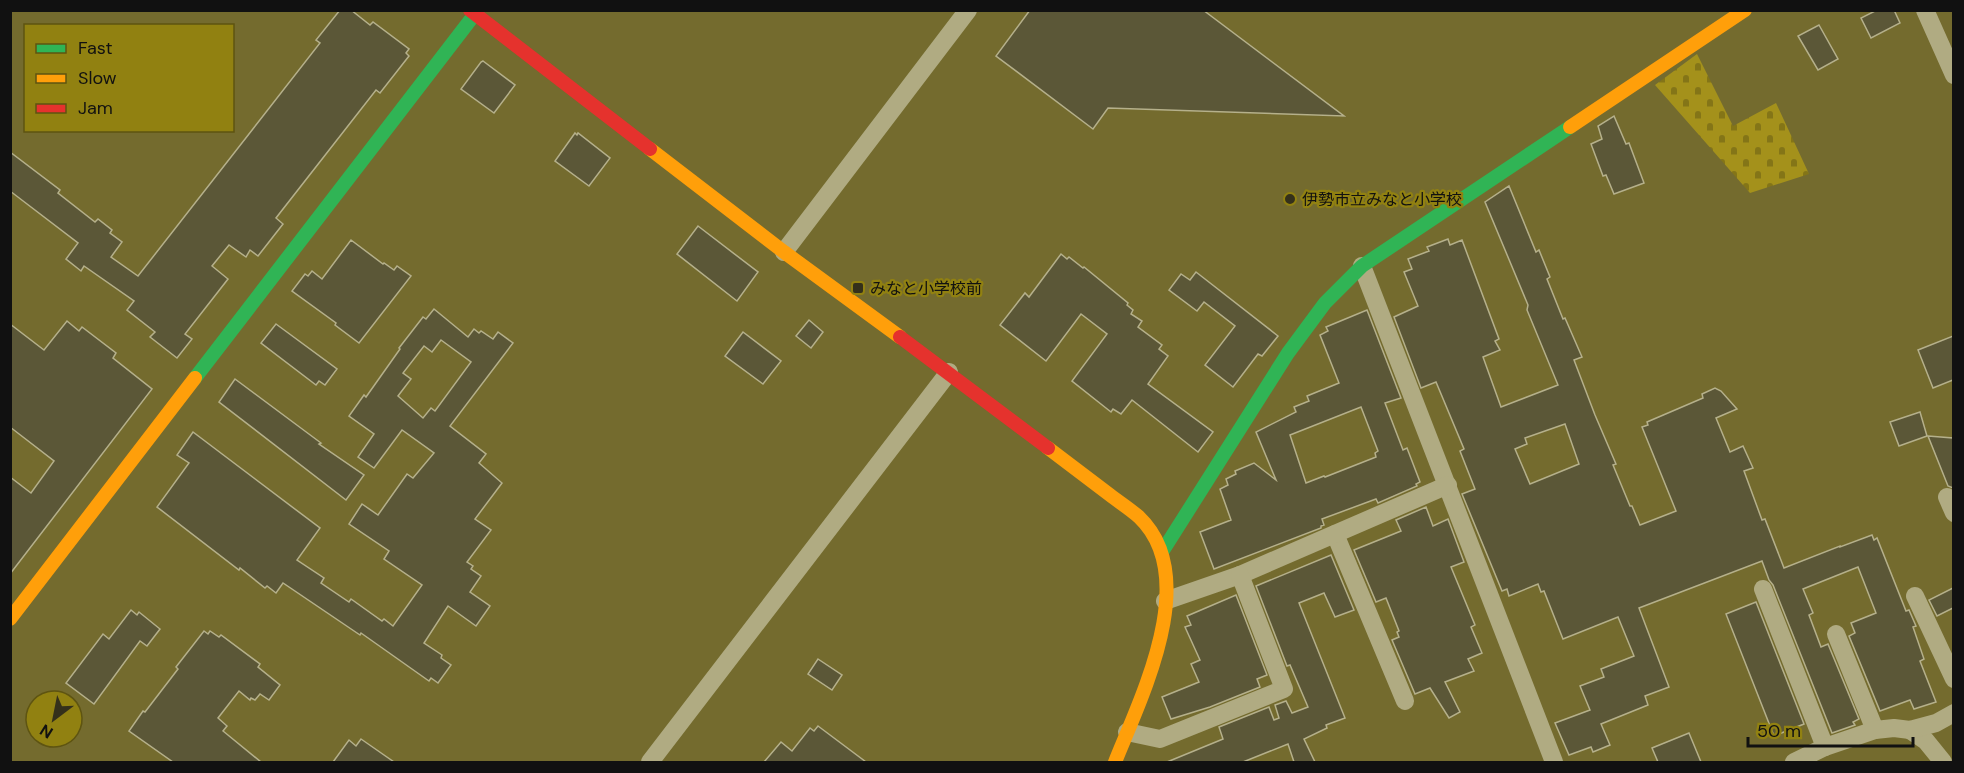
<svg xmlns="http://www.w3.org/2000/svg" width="1964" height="773" viewBox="0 0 1964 773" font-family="'DM Sans','Noto Sans JP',sans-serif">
<defs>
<pattern id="cemetery-stones" width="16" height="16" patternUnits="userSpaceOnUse" patternTransform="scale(1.5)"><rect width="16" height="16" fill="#a4911b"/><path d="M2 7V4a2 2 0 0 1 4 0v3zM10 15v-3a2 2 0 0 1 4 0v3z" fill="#847517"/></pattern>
</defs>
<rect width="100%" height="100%" fill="#746b2e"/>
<path fill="url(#cemetery-stones)" d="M1697,54L1733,126L1776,103L1809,174L1750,193L1655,85Z"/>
<g fill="#5b5737" stroke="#b5b08b" stroke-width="1.5" fill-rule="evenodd">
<path d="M340,10H351L370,25L373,22L409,49L406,53L409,56L380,93L376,90L276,218L283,224L258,256L250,250L246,257L229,245L212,266L228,279L185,334L192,339L177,358L150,337L155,332L127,310L134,301L84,266L81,271L66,259L78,243L10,191V152L60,190L58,193L95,222L98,219L112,230L110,233L122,242L111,257L138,276L320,43L316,40Z"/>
<path d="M1030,10H1203L1344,116L1108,108L1093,129L996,56Z"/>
<path d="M1877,10H1894L1900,23L1871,38L1861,18Z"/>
<path d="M1819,25L1838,59L1818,70L1798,36Z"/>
<path d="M483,61L515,85L494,113L461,89L481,62Z"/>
<path d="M1614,116L1626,144L1629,143L1644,183L1614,194L1606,175L1603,176L1591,144L1602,139L1598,126Z"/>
<path d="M575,133L577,135L578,133L610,158L589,186L555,161Z"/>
<path d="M1509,186L1536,252L1539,250L1550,277L1547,279L1563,319L1565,318L1582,357L1574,360L1595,415L1616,464L1613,465L1630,506H1632L1640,525L1676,511L1642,427L1648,425L1647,422L1703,398L1702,394L1715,388L1721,391L1737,409L1716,418L1730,452L1743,446L1753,468L1744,471L1762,520L1765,519L1784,568L1840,546V547L1872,535L1874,540L1877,538L1906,611L1909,610L1916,626L1913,627L1924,659L1920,661L1936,702L1914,709L1910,700L1880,711L1849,636L1855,633L1851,623L1876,613L1858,567L1803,589L1813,613L1809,615L1821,647L1828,644L1859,719L1853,722L1855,725L1832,733L1773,585L1769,580L1762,561L1639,608L1669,687L1645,696L1648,705L1601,724L1610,745L1593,752L1591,747L1569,755L1555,723L1590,710L1580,686L1604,677L1601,669L1634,656L1618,617L1563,639L1544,591L1541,592L1538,584L1509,596L1507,589L1502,591L1462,494L1475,489L1460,451L1464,449L1436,382L1421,388L1394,317L1418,306L1404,272L1412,269L1408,259L1429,251L1427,247L1448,239L1450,245L1462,240L1499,339L1495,341L1500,350L1483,357L1501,407L1558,385L1527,310L1528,305L1485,202ZM1565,424L1579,464L1530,484L1515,449L1527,444L1525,438Z"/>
<path d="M698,226L758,272L737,301L677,254Z"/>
<path d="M351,240L383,264L384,263L394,270L397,266L411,276L359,343L335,325L336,323L292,291L305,274L308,276L312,271L322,279Z"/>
<path d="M1061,254L1067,259L1069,257L1083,268L1084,267L1128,303L1127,305L1133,310L1131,314L1142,321L1138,327L1162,345L1159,349L1168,356L1148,384L1213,432L1198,452L1132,400L1121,414L1113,409L1111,412L1072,381L1107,334L1081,314L1046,361L1000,325L1025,293L1029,297Z"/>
<path d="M1196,272L1278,336L1262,356L1258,354L1233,387L1205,365L1235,326L1204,302L1197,311L1169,290L1181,274L1190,280Z"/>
<path d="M434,309L468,337L474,329L479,333L481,331L493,339L498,332L513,343L450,426L486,454L479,463L502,483L475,519L491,530L467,562L473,566L471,569L481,576L470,592L490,606L476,626L448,606L424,643L442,655L441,658L451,665L438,683L431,678L429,681L361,633L360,635L283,583L276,593L267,586L265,588L240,568L239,570L157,507L189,463L177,455L193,432L320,528L297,560L324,578L321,583L349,602L351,599L382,621L384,619L393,626L422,585L384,559L389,551L349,524L362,504L378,515L407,474L413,478L434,453L402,430L374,468L358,457L374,434L349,416L364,395L366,397L400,349L399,348L423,317L426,319ZM441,340L471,362L435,411L431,408L423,418L398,396L411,379L403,373L424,346L432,352Z"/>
<path d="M1367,310L1401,398L1385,403L1403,450L1407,448L1420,482L1416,484L1417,486L1378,503L1376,499L1322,519L1324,525L1321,526V528L1214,569L1200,532L1231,520L1220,489L1228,485L1226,479L1236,474L1235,471L1254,463L1276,480L1256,432L1296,412L1294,407L1309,401L1307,396L1339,383L1320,335L1328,331L1326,327ZM1361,407L1378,451L1375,453L1376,457L1325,477L1324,476L1306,483L1290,435Z"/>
<path d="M809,320L823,332L811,348L796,336Z"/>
<path d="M67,321L79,331L82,327L116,353L113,358L152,389L10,574V477L31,493L54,461L10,427V324L44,350Z"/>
<path d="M276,324L337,369L325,385L319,381L316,385L261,343Z"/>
<path d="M743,332L781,361L763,384L725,356Z"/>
<path d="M1953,336V380L1933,388L1918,350Z"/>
<path d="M235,379L321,443L319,444L364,475L346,500L219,402Z"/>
<path d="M1920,412L1927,436L1899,446L1890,422Z"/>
<path d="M1928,436L1953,438V488L1948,486Z"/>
<path d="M1426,507L1433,526L1448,519L1464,562L1451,567L1475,625L1471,627L1482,653L1468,659L1474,671L1445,682L1460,712L1449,718L1430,688L1415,694L1392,640L1399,637L1397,632L1399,631L1386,598L1376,602L1354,550L1401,531L1396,520Z"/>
<path d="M1331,555L1354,610L1335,617L1324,593L1299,603L1345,718L1326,725L1327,728L1304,739L1315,762H1294L1288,744L1243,762H1167L1223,739L1219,727L1269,707L1274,720L1279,718L1275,705L1286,701L1292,713L1308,707L1290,665L1287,666L1256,586Z"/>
<path d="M1953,588V608L1937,616L1929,600Z"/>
<path d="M1236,595L1267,675L1257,679L1260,687L1210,707L1171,719L1162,697L1199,682L1191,664L1200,660L1185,627L1191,625L1187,616Z"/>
<path d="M1756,602L1804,724L1774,736L1726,614Z"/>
<path d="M131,610L137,615L139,612L160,629L147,646L140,641L94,704L66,683L103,634L109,639Z"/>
<path d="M204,631L208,634L210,631L219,637L221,635L260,664L258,667L280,685L269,700L260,694L255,700L251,698L250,700L239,691L218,718L227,726L223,731L261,762H173L129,731L143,711L145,712L178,669L176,667Z"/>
<path d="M818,659L842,675L832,690L808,674Z"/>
<path d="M818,726L866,762H764L781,742L792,751L810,728L814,731Z"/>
<path d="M1689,733L1701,762H1658L1652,748Z"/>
<path d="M361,739L394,762H333L349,740L356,746Z"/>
</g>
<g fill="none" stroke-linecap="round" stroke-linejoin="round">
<g stroke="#b0ab82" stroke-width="18">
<path d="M1925,10L1954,75"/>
<path d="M784,252L968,10"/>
<path d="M1362,266L1554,762"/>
<path d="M1947,497L1954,513"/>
<path d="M1335,534L1405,701"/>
<path d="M1763,589L1825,747"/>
<path d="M1915,596L1954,679"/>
<path d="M1165,601L1240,575L1448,485"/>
<path d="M1836,634L1875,730"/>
<path d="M1910,730L1926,741L1943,762"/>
<path d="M1127,732L1160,739L1284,689L1240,575"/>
<path d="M650,762L949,372"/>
<path d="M1794,762L1825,747L1875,730L1894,728L1910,730L1936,723L1954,713"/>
</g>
<g stroke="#30b455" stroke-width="14">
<path d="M195,378L478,10"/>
<path d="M1162,552L1288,353L1325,303L1362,266L1570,127"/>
</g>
<g stroke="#ff9f0a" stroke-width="14">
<path d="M1570,127L1745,10"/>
<path d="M650,149L784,252L900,337"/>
<path d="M1048,448C1069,464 1089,479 1110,495C1119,502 1130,509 1139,517C1202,577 1141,697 1115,762"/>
<path d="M10,619L195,378"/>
</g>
<g stroke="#e5322d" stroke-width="14">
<path d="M470,10L650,149"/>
<path d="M900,337L1048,448"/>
</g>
</g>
<g fill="#34301b" stroke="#918111" stroke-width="2">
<circle cx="1290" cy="199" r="6"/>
<rect x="852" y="282" width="12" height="12" rx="3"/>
</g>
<g text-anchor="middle" stroke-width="4.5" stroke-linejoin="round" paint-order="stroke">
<g font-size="16" fill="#111" stroke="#918111" text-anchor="start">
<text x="1302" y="205">伊勢市立みなと小学校</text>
<text x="870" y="294">みなと小学校前</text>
</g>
</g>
<rect width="1964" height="773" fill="none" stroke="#111111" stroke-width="24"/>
<rect x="24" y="24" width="210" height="108" fill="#918111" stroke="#5e5411" stroke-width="1.5"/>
<rect x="36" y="44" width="30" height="9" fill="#30b455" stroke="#5e5411" stroke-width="1.5"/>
<text x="78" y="54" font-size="18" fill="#111111">Fast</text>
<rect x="36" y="74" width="30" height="9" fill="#ff9f0a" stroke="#5e5411" stroke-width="1.5"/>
<text x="78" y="84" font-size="18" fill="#111111">Slow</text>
<rect x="36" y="104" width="30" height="9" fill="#e5322d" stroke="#5e5411" stroke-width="1.5"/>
<text x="78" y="114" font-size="18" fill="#111111">Jam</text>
<g transform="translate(54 719) rotate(212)"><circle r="28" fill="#918111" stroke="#5e5411" stroke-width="1.5"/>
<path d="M0-4.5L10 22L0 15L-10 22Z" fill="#34301b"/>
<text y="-9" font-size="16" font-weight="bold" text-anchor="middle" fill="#111111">N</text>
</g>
<path d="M1748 737v9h165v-9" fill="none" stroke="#111111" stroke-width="3"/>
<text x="1757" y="737" font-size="18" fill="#111111" stroke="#918111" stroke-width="4.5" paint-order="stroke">50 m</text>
</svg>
